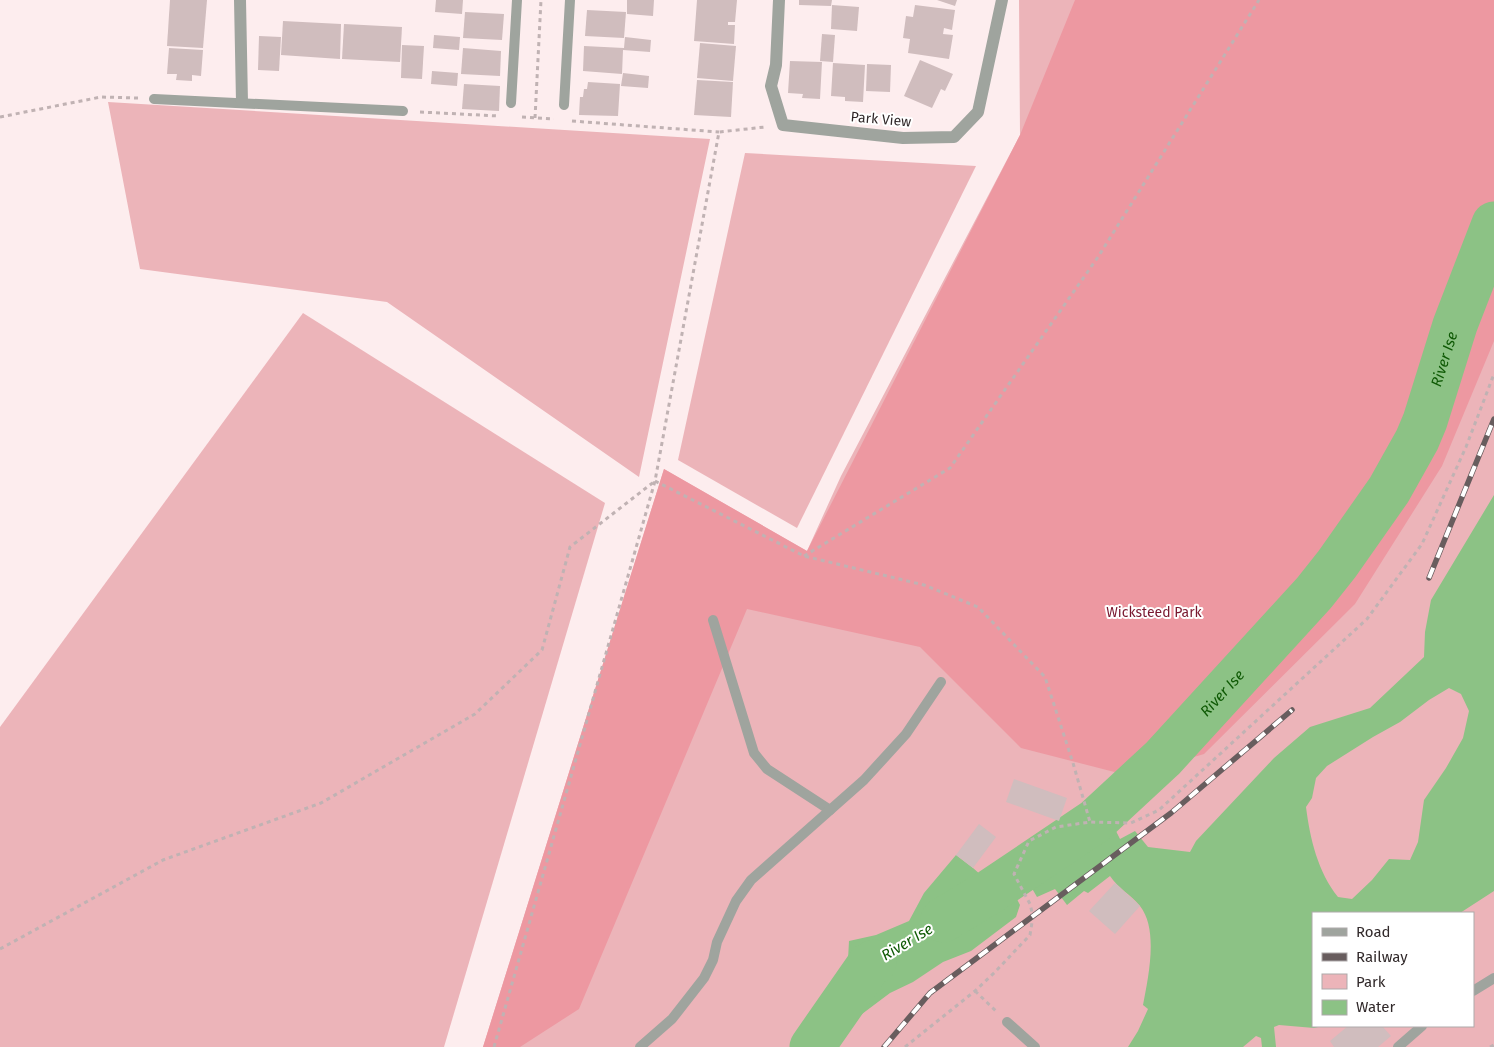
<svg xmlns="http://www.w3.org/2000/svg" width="1494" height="1047" viewBox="0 0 1494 1047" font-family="'Fira Sans',sans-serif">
<rect width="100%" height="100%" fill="#fdedee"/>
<g fill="#ecb4b9" fill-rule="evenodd">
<path d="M1019,0H1494V1047H483L664,469L807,551L841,476L1020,135ZM1313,913H1473V1026H1313Z"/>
<path d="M108,102L710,139L639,477L387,302L140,269Z"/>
<path d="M745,153L976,166L797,528L678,460Z"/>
<path d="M303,313L605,503L444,1047H0V727Z"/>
</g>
<path fill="#ed98a1" d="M1075,0H1494V341L1442,466L1355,604L1204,754L1130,776L1021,748L920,647L747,609L579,1009L520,1047H483L664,469L807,551L1020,135Z"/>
<g fill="#8cc285" fill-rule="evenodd">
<path d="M1494,495V891L1460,913H1313V1026H1322L1314,1028L1279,1025L1274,1027L1276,1047H1262L1261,1038L1256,1036L1243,1047H1128L1138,1031L1148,1009L1143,1005C1148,978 1159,930 1140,906C1131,895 1118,888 1110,876L1088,893L1084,891L1067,905L1055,889L1037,897L1023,873L1036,857L1062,839L1077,841L1099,829H1115L1120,839L1135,831L1148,847L1190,852L1196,841L1274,758L1310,727L1370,708L1424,657L1425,632L1431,600ZM1449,688L1461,694L1469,711L1463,738L1446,768L1424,800L1418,842L1410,860L1389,859L1372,880L1352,899L1338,897C1318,872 1310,839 1306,807L1312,798L1316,778L1327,766L1373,737L1400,722L1429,700Z"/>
<path d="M956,855L973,868L999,891L1009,884L1020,905L1016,917L971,951L943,962L913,982L890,993L854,1020L834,1009L847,978L849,941L876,935L909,921L924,893Z"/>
</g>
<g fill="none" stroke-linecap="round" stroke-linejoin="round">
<g stroke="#8cc285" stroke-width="45">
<path id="s1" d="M943,920L991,891L1095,821L1163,758L1314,593L1337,564L1389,490L1417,440L1425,421L1455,325L1494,224"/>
<path d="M812,1047L869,965L874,962"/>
</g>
</g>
<g fill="#d0bdbe">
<path d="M170,0H207L203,48L167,46Z"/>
<path d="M436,0H463L462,14L435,12Z"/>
<path d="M627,0H654L653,16L627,14Z"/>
<path d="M697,0H737L735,22H728V25H735L734,44L694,41Z"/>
<path d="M799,0H832L831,6L799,5Z"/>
<path d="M937,0H957L955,6Z"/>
<path d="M832,5L859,7L857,31L831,29Z"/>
<path d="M915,5L955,10L952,30L944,28L943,34L953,35L949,59L908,53L910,39L903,38L906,16L913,17Z"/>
<path d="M587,10L626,12L624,38L585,36Z"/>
<path d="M465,12L504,14L502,40L463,38Z"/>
<path d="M283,21L341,24L340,59L281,55Z"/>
<path d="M344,24L402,27L400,62L342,59Z"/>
<path d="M822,34L835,35L833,62L820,61Z"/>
<path d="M434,35L460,37L459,50L433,48Z"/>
<path d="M259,36L281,37L279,71L258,70Z"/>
<path d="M625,37L651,40L650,52L623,50L622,74L583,71L584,46L624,48Z"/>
<path d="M700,43L736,46L733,81L697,78Z"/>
<path d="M402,45L424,46L422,79L401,78Z"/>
<path d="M169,48L203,50L201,76L192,75V81L176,80L177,74H167Z"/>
<path d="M463,48L501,51L500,76L461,74Z"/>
<path d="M920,60L953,74L945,91L941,89L932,108L904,96Z"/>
<path d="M790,61L822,62L820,99L802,98L803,94L788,93Z"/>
<path d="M833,63L865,65L863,102L845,101V97L831,96Z"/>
<path d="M867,64L891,65L890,92L866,91Z"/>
<path d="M432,71L458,73L457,86L431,84Z"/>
<path d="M623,73L649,76L648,88L621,86Z"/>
<path d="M697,80L733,82L731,117L694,115Z"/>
<path d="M588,82L620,84L618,116L579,115L580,97H583L584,89H587Z"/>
<path d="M464,84L500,86L499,111L462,109Z"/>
<path d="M1014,779L1067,798L1059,821L1006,802Z"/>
<path d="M979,824L996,837L973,868L956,855Z"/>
<path d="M1115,883L1140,906L1115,934L1089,911Z"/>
<path d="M1348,1026H1382L1391,1036L1378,1047H1334L1330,1041Z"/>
</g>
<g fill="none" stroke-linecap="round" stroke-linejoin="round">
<g stroke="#c0b2b3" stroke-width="3" stroke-dasharray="4 4" stroke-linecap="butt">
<path d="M420,112L499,116"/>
<path d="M0,117L101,97L138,98"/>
<path d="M522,117L554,119"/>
<path d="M535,118L541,0"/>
<path d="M572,121L719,132"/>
<path d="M655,481L804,556L924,585L978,607L1045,677L1073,763L1090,822"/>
<path d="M804,556L950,468L1098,257L1259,0"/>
<path d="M0,949L163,860L321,803L475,714L542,650L570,547L655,481"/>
<path d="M975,991L996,1011"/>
<path d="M494,1047L655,481L719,132L765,127"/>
<path d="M905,1047L975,991L995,972L1030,935L1033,916L1030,904L1014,874L1029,841L1056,827L1090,822L1131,823L1159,810L1367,619L1422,544L1466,447L1494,374"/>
<path d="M1490,1047L1494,1045"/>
</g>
<g stroke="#9fa49e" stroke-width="10">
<path d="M154,99L403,111"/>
<path d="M511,103L517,0"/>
<path d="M564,105L570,0"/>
<path d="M713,620L754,753L767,769L830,810"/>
<path d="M1473,991L1494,978"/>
<path d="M1007,1022L1035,1047"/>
<path d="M640,1047L672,1019L704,978L713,960L717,942L736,901L751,880L864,780L906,734L941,682"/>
<path d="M1398,1047L1422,1026"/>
</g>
<g stroke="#9fa49e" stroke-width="12">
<path d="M240,0L242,102"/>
<path d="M779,0L776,65L771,86L783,125L903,138L954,137L978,112L1002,0"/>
</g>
<defs>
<g id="rail">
<path d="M1429,578L1494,419"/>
<path d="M884,1047L930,993L1171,813L1292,710"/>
</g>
</defs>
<use href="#rail" stroke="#685d5e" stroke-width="5.5"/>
<use href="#rail" stroke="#fff" stroke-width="4" stroke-dasharray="11" stroke-linecap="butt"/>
</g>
<g text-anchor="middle" stroke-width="4" stroke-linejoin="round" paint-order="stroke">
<g font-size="14" fill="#31292a" stroke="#fff">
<text transform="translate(881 119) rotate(5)" y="5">Park View</text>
</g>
<g font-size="14" fill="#79182f" stroke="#fff">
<text x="1154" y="617">Wicksteed Park</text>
</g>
<g font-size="15" font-style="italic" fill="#0e5904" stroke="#fff">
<text dy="5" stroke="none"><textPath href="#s1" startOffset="768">River Ise</textPath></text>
<text dy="5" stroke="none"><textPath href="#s1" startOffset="362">River Ise</textPath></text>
<text transform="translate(907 942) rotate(-31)" y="5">River Ise</text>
</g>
</g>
<rect x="1312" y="912" width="162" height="115" fill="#ffffff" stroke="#ada9aa"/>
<rect x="1322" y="928" width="25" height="8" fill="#9fa49e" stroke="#ada9aa"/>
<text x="1356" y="937" font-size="15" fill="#31292a">Road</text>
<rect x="1322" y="953" width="25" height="8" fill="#685d5e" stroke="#ada9aa"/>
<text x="1356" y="962" font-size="15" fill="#31292a">Railway</text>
<rect x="1322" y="974" width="25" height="15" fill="#ecb4b9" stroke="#ada9aa"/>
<text x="1356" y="987" font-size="15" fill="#31292a">Park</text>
<rect x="1322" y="1000" width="25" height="15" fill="#8cc285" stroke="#ada9aa"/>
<text x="1356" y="1012" font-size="15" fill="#31292a">Water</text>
</svg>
